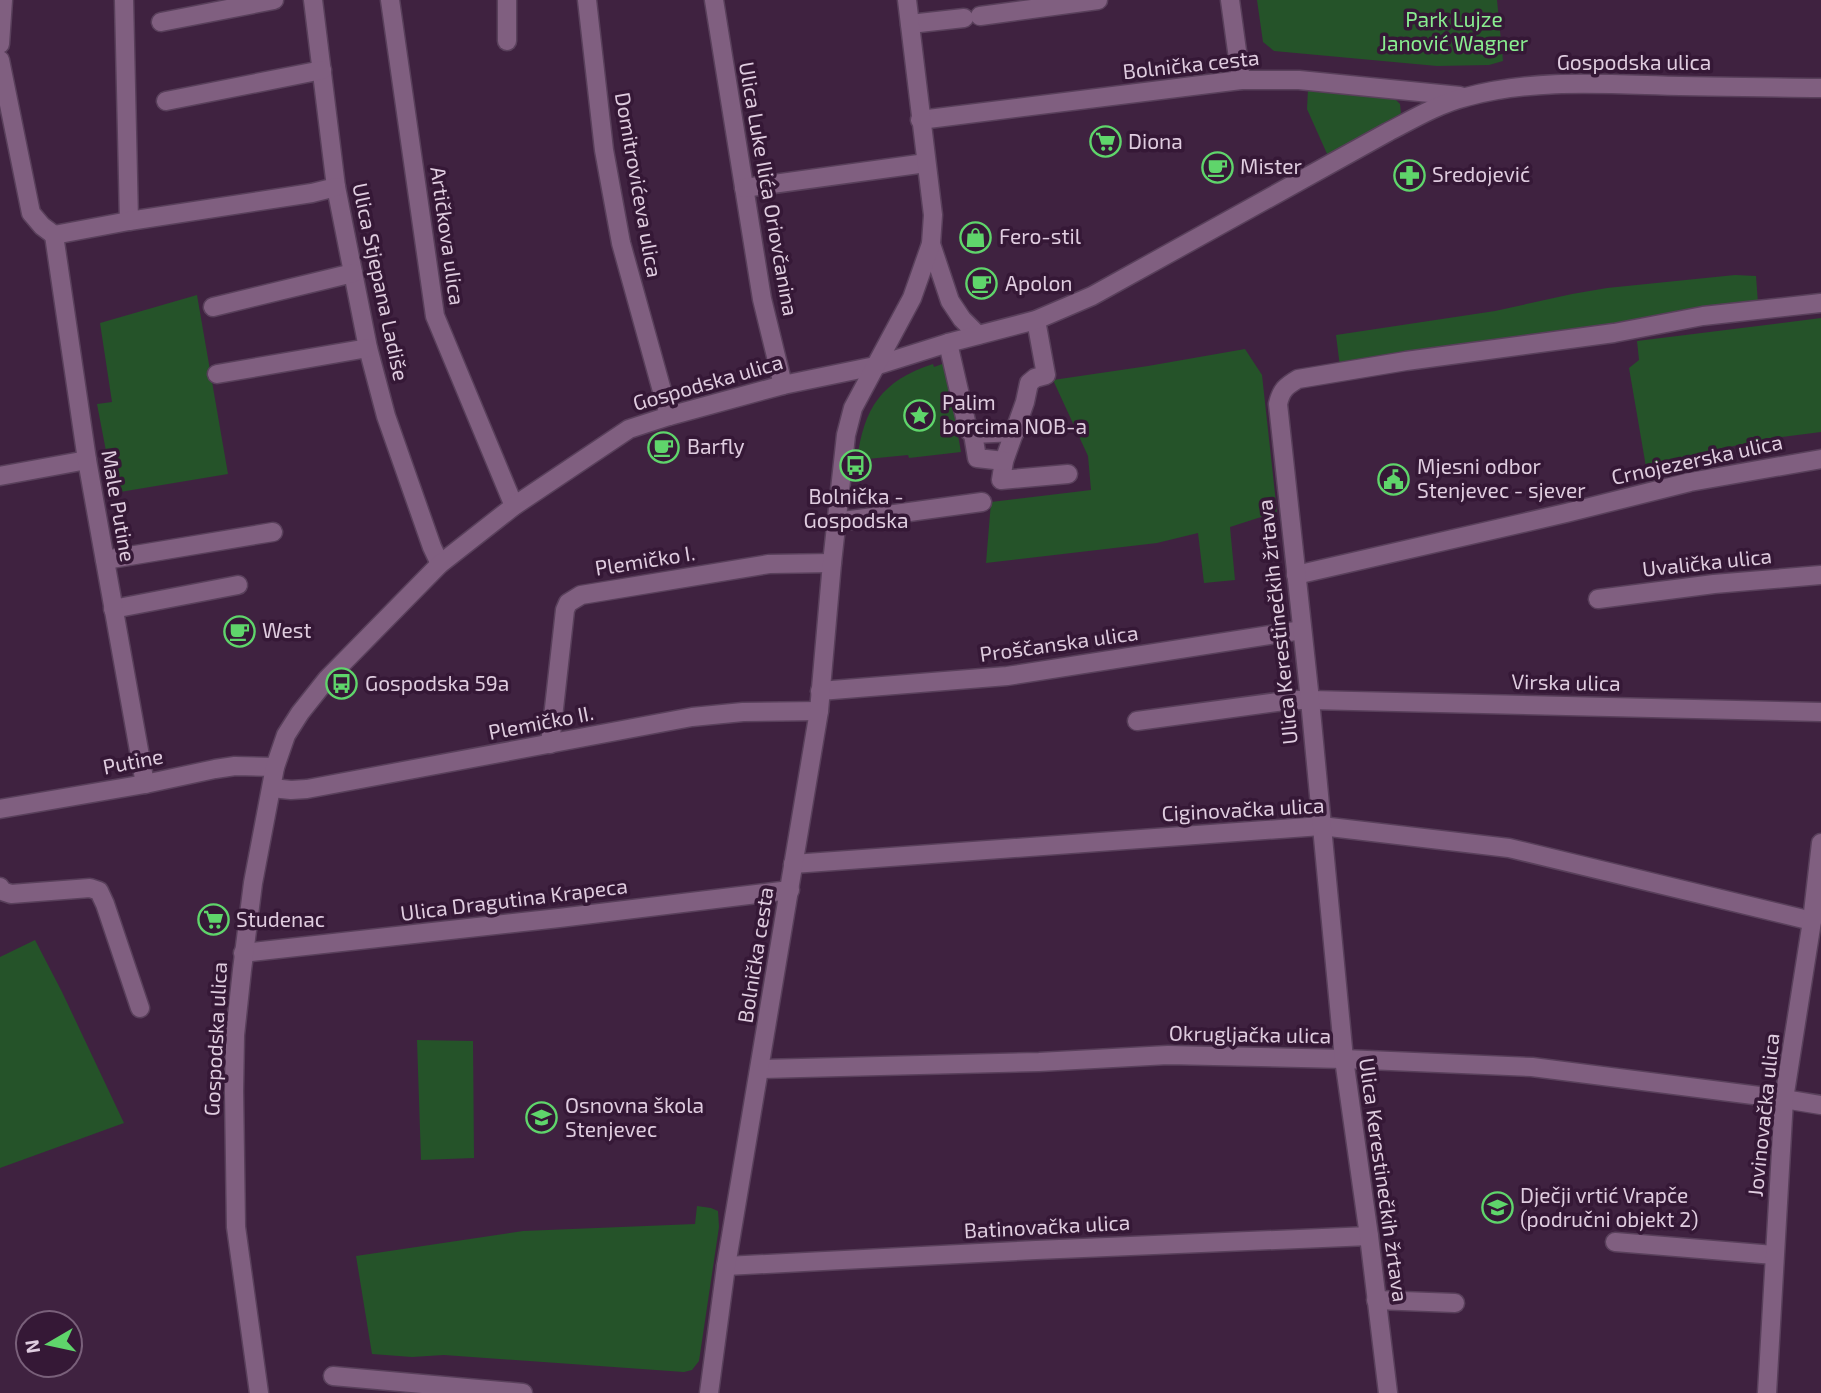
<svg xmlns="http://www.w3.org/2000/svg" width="1821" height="1393" viewBox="0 0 1821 1393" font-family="'Exo 2',sans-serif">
<rect width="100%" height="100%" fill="#3f2240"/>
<g fill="#255329">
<path d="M1257,0H1497L1503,61L1489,65L1437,66L1274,51L1263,42Z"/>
<path d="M1308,89L1394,98L1400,104L1401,113L1398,116L1328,156L1307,109Z"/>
<path d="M1735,275L1756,276L1758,303L1622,326L1340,367L1336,335L1495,311L1572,294L1607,288Z"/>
<path d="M197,295L228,474L114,493L97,404L112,402L100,323Z"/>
<path d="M1821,318V432L1759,440L1646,467L1629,368L1639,360L1637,341Z"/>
<path d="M1245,349L1262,375L1277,512L1230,527L1235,580L1204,583L1198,533L1157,543L986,563L991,502L1091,490L1088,456L1053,380L1148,366Z"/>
<path d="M945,363L961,452L909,458L908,455L857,460C864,408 881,381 933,364L934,367Z"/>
<path d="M35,940L62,992L124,1123L0,1168V957Z"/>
<path d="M417,1040L473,1041L474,1158L421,1160Z"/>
<path d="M697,1206L711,1208L718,1211L719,1227L699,1361L692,1370L684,1372L444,1355L412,1357L372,1354L356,1256L523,1231L695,1224Z"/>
</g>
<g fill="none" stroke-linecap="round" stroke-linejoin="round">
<defs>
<g id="minor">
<path d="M124,0L129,221"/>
<path d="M313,0L336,187L368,348L386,416L432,547L440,564"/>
<path d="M390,0L435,316L514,506"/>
<path d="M507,0V41"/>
<path d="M587,0L604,150L621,243L669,416"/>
<path d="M714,0L762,299L783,385"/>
<path d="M1230,0L1241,80"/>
<path d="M980,16L1098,0"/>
<path d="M161,22L274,0"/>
<path d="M910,24L964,18"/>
<path d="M0,44L3,0"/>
<path d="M0,60L31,213L42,226L54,235"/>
<path d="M166,101L322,70"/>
<path d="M920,120L1241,80H1299L1460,96"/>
<path d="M744,188L926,163"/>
<path d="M931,244L950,301L962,319L978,335"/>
<path d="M213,307L353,273"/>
<path d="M1036,320L1046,375L1035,378L1029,383L1025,402L1004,461L1001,480L1068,474"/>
<path d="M948,343L968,430L973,434L977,458L1004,461"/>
<path d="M217,374L368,348"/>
<path d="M973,434L1015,432"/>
<path d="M0,476L87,460"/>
<path d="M836,522L982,502"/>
<path d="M105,560L273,532"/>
<path d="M1296,575L1566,513L1690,482L1821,459"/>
<path d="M1598,599L1714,584L1821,575"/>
<path d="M113,609L238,585"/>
<path d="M820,691L1007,676L1302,630"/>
<path d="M1137,721L1292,700H1310L1821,712"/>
<path d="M550,744L565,610L568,603L581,595L769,564L832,563"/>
<path d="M145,784L87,460L54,235L129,221L312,193L336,187"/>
<path d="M272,788L291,790L307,789L692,717L743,712L819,711"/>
<path d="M0,809L145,784L215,769L235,766L275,767"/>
<path d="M793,864L1321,826L1509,848L1812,921"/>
<path d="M0,887L2,891L11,894L90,888L99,891L105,904L140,1008"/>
<path d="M243,953L559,918L790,890"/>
<path d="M760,1069L1039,1062L1168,1055L1344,1059L1532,1067L1784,1099L1821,1105"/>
<path d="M1615,1242L1774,1255"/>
<path d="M726,1266L1036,1250L1369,1236"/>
<path d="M1376,1300L1455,1303"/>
<path d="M333,1376L523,1393"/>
<path d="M259,1393L236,1227L234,1091L235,1035L242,970L253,883L275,767L286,735L300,713L327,679L440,564L514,506L629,429L669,416L783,385L875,366L948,343L1036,320L1092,296L1388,132C1413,119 1438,104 1466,97C1524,81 1586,83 1646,85C1704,87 1763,87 1821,88"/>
<path d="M709,1393L726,1266L819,711L832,563L846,435L853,408L912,298L931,244L933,215L907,0"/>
<path d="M1388,1393L1369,1236L1344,1059L1310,700L1278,404C1281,390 1286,386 1298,379L1406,361L1614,333L1703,316L1821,303"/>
<path d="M1767,1393L1784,1099L1812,921L1821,843"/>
</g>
</defs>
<use href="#minor" stroke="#59405b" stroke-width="21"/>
<use href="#minor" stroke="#805f80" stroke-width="18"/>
</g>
<defs>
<symbol id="supermarket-ring" viewBox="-11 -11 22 22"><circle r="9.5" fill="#351836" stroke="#5fd56b" stroke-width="1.5"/><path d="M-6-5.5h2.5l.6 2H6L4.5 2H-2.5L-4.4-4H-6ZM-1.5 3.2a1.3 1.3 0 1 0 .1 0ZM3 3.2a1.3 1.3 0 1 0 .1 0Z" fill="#5fd56b"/></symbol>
<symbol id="cafe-ring" viewBox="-11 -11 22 22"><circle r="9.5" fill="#351836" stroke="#5fd56b" stroke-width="1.5"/><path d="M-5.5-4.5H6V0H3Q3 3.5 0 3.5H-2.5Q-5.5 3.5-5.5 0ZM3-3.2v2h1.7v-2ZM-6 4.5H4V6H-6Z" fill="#5fd56b"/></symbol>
<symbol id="pharmacy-ring" viewBox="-11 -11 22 22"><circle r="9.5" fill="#351836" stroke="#5fd56b" stroke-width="1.5"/><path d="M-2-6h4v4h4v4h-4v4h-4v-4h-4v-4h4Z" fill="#5fd56b"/></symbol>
<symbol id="shop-ring" viewBox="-11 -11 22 22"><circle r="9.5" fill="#351836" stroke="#5fd56b" stroke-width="1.5"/><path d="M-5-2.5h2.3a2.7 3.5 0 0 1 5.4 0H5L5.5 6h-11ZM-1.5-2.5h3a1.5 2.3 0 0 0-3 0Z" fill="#5fd56b"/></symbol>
<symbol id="sight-ring" viewBox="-11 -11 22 22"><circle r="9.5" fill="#351836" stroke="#5fd56b" stroke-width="1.5"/><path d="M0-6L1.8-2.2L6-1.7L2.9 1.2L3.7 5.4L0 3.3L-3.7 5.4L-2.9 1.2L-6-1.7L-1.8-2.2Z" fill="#5fd56b"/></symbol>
<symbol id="bus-ring" viewBox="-11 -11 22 22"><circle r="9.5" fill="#351836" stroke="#5fd56b" stroke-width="1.5"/><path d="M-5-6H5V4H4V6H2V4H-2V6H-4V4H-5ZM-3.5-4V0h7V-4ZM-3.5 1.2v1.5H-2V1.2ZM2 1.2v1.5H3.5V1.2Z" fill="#5fd56b"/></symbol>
<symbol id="civic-ring" viewBox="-11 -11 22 22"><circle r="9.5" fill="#351836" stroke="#5fd56b" stroke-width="1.5"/><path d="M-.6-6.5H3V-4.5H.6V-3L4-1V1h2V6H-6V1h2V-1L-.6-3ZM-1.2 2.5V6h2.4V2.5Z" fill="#5fd56b"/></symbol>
<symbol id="school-ring" viewBox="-11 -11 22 22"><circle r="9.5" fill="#351836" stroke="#5fd56b" stroke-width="1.5"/><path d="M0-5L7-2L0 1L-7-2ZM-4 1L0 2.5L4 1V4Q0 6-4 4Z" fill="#5fd56b"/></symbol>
</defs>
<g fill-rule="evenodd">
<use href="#supermarket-ring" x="1088" y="124" width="35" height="35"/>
<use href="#cafe-ring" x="1200" y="150" width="35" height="35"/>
<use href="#pharmacy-ring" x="1392" y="158" width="35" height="35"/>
<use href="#shop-ring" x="958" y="220" width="35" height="35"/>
<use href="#cafe-ring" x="964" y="266" width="35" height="35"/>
<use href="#sight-ring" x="902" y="398" width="35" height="35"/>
<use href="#cafe-ring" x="646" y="430" width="35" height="35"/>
<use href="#bus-ring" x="838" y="448" width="35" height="35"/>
<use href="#civic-ring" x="1376" y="462" width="35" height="35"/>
<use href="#cafe-ring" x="222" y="614" width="35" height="35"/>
<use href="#bus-ring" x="324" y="666" width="35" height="35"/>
<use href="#supermarket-ring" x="196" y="902" width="35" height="35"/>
<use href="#school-ring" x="524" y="1100" width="35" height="35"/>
<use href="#school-ring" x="1480" y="1190" width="35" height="35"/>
</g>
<g text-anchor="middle" stroke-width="7" stroke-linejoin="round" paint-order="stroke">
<g font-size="21" fill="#89ed90" stroke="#351836">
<text x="1454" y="27">Park Lujze<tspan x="1454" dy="24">Janović Wagner</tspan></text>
</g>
<g font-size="21" fill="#dfccdf" stroke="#351836">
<text x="1634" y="70">Gospodska ulica</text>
<text transform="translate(1191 65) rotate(-6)" y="7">Bolnička cesta</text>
<text transform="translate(638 185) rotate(80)" y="7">Domitrovićeva ulica</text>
<text transform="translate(768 189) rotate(80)" y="7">Ulica Luke Ilića Oriovčanina</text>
<text transform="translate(447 236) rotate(82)" y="7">Artičkova ulica</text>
<text transform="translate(380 282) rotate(78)" y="7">Ulica Stjepana Ladiše</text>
<text transform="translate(708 383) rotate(-16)" y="7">Gospodska ulica</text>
<text transform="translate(1697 460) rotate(-12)" y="7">Crnojezerska ulica</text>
<text transform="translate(118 506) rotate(80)" y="7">Male Putine</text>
<text transform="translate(645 561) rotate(-9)" y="7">Plemičko I.</text>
<text transform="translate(1707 563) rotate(-6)" y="7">Uvalička ulica</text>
<text transform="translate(1278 622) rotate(-96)" y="7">Ulica Kerestinečkih žrtava</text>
<text transform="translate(1059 644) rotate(-8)" y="7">Proščanska ulica</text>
<text transform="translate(1566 683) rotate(1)" y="7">Virska ulica</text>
<text transform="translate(541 723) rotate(-11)" y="7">Plemičko II.</text>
<text transform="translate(133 762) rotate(-11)" y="7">Putine</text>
<text transform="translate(1243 810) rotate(-3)" y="7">Ciginovačka ulica</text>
<text transform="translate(514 900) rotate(-7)" y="7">Ulica Dragutina Krapeca</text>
<text transform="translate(756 955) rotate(-81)" y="7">Bolnička cesta</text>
<text transform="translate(1250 1035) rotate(1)" y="7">Okrugljačka ulica</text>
<text transform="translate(216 1039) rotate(-87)" y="7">Gospodska ulica</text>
<text transform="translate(1764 1115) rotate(-84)" y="7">Jovinovačka ulica</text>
<text transform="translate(1383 1180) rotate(82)" y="7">Ulica Kerestinečkih žrtava</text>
<text transform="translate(1047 1227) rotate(-3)" y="7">Batinovačka ulica</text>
</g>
<g font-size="21" fill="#dfccdf" stroke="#351836" text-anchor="start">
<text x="1128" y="149">Diona</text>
<text x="1240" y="174">Mister</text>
<text x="1432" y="182">Sredojević</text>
<text x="999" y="244">Fero-stil</text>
<text x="1005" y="291">Apolon</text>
<text x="942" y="410">Palim<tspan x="942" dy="24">borcima NOB-a</tspan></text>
<text x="687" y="454">Barfly</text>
<text x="1417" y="474">Mjesni odbor<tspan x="1417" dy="24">Stenjevec - sjever</tspan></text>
<text x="856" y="504" text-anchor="middle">Bolnička -<tspan x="856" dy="24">Gospodska</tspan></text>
<text x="262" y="638">West</text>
<text x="365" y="691">Gospodska 59a</text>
<text x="236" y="927">Studenac</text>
<text x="565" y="1113">Osnovna škola<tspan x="565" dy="24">Stenjevec</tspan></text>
<text x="1520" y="1203">Dječji vrtić Vrapče<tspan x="1520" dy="24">(područni objekt 2)</tspan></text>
</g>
</g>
<g transform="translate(49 1344) rotate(261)"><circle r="33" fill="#351836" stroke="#79607a" stroke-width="2"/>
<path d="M0-5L12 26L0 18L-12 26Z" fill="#5fd56b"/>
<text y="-10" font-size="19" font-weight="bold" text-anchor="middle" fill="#dfccdf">N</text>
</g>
</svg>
